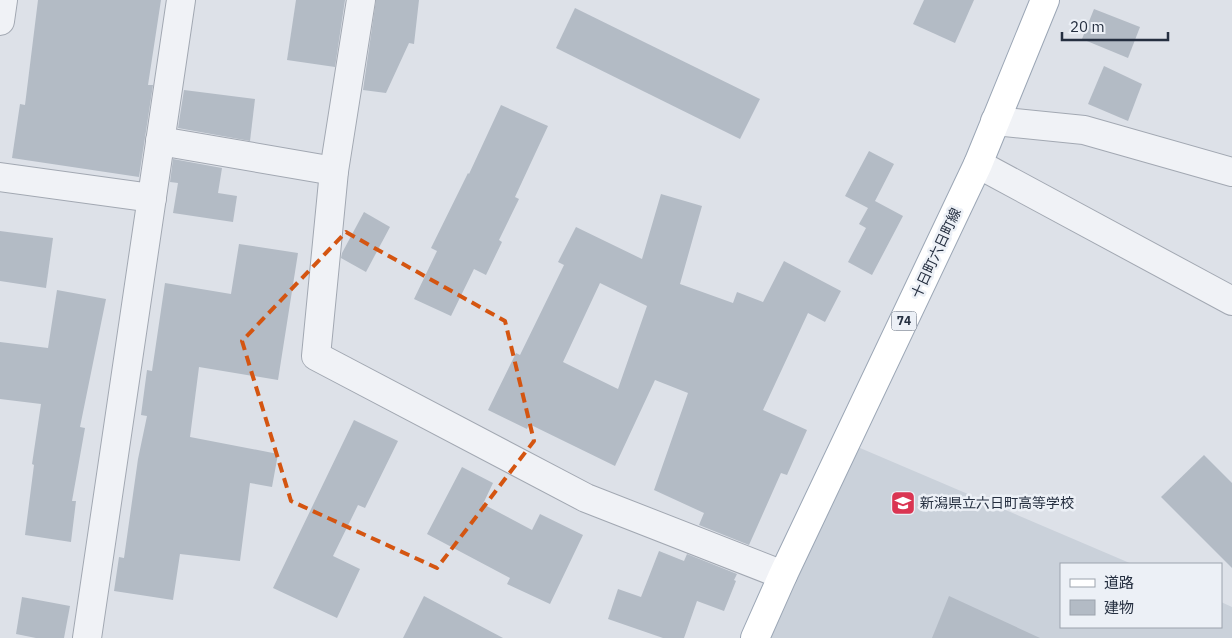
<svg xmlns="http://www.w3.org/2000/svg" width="1232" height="638" viewBox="0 0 1232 638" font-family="'IBM Plex Sans','Noto Sans JP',sans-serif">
<rect width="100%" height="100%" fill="#dde1e8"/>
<path fill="#cad1da" d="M846,442L1132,564H1061V627H1221V602L1232,607V638H755Z"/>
<g fill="#b3bbc5" fill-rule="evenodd">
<path d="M38,0H161L148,85H153L139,177L12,158L20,104L25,105Z"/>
<path d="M296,0H345L335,67L287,60Z"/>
<path d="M376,0H419L414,44L409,43L386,93L363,90Z"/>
<path d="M924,0H974L955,43L913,24Z"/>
<path d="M575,8L760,99L740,139L556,48Z"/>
<path d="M1094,9L1140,27L1128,58L1082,39Z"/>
<path d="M1104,66L1142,84L1128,121L1088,104Z"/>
<path d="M184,90L255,99L250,141L178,128Z"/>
<path d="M501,105L548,126L515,197L519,199L499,240L502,242L486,275L474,269L451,316L414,299L437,251L431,248L468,173L469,174Z"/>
<path d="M869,151L894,164L875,201L903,216L872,275L848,262L866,228L859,224L868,208L845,196Z"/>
<path d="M173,159L222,168L218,193L237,196L233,222L173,213L178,183L170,182Z"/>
<path d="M661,194L702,206L680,284L733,303L737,292L763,302L784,261L841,291L825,322L808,313L763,410L807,430L787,475L781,473L749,545L699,525L704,513L654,490L688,393L655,380L615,466L529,424L527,429L488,410L516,353L520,355L564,265L558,262L576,227L642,259ZM600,283L647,306L618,389L563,362Z"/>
<path d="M364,212L390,227L366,272L341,258L342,253Z"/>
<path d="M0,231L53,238L46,288L0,281Z"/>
<path d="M239,244L298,253L278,380L199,367L190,437L278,454L272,487L250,483L240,561L180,554L173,600L114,591L119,557L124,558L138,459L147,416L141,415L147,370L152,371L165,283L231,294Z"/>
<path d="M57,290L106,299L80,427L85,428L72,501H76L71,542L25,535L34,465L32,464L41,404L0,399V342L48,348Z"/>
<path d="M354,420L398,441L365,508L358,505L333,556L360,569L337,618L273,588Z"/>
<path d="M1204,455L1232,483V568L1161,497Z"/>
<path d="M462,467L493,483L483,504L532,530L540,514L583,535L550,604L507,584L510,578L427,534Z"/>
<path d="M659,551L684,561L687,554L737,574L734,580L736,581L724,611L697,601L684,638H663L608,619L618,589L641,597Z"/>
<path d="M424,596L503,638H403Z"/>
<path d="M949,596L1040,638H932Z"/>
<path d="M22,597L70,606L64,638H36L16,634Z"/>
</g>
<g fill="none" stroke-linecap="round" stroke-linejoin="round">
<defs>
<g id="minor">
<path d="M361,0L334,171L316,356L586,498L783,575"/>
<path d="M0,21L3,0"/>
<path d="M995,121L1084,130L1232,172"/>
<path d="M160,141L334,171"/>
<path d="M978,164L1232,301"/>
<path d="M0,177L152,198"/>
<path d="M87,638L181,0"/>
</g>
<path id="major" d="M755,638L783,575L978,164L1045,0"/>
</defs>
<use href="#minor" stroke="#a2a8b2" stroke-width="30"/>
<use href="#major" stroke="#9ba6b5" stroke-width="30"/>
<use href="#minor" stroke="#f0f2f6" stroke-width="28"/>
<use href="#major" stroke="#fff" stroke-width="28"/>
</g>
<path fill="none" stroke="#d45511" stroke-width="4" stroke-dasharray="10 6" stroke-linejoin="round" d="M346,232L505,321L534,441L437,568L291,501L242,341Z"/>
<defs>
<symbol id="school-square" viewBox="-11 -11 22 22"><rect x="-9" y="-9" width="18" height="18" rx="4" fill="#da3552" stroke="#ecf0f6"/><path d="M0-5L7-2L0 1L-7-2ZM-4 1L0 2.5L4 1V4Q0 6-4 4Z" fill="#fff"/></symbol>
</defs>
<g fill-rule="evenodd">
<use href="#school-square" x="889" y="489" width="28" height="28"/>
</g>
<g text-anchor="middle" stroke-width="5" stroke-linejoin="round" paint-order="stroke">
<rect fill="#ecf0f6" stroke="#616977" stroke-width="1" x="891.5" y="311.5" width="25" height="19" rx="4"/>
<g font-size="12" font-weight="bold" fill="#252f40">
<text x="904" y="325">74</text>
</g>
<g font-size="14" fill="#252f40" stroke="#ecf0f6">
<text transform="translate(936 253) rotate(-65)" y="5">十日町六日町線</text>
</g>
<g font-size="14" fill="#252f40" stroke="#ecf0f6" text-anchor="start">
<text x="920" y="508">新潟県立六日町高等学校</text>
</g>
</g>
<rect x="1060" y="563" width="162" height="65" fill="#ecf0f6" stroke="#9ca3ad"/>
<rect x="1070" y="579" width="25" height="8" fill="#ffffff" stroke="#9ca3ad"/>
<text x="1104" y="588" font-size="15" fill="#252f40">道路</text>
<rect x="1070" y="600" width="25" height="15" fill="#b3bbc5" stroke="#9ca3ad"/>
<text x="1104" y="613" font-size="15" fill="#252f40">建物</text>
<path d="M1062 32v8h106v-8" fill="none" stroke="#252f40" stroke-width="2.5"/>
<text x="1070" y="32" font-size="15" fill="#252f40" stroke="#ecf0f6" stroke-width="4" paint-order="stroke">20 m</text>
</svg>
